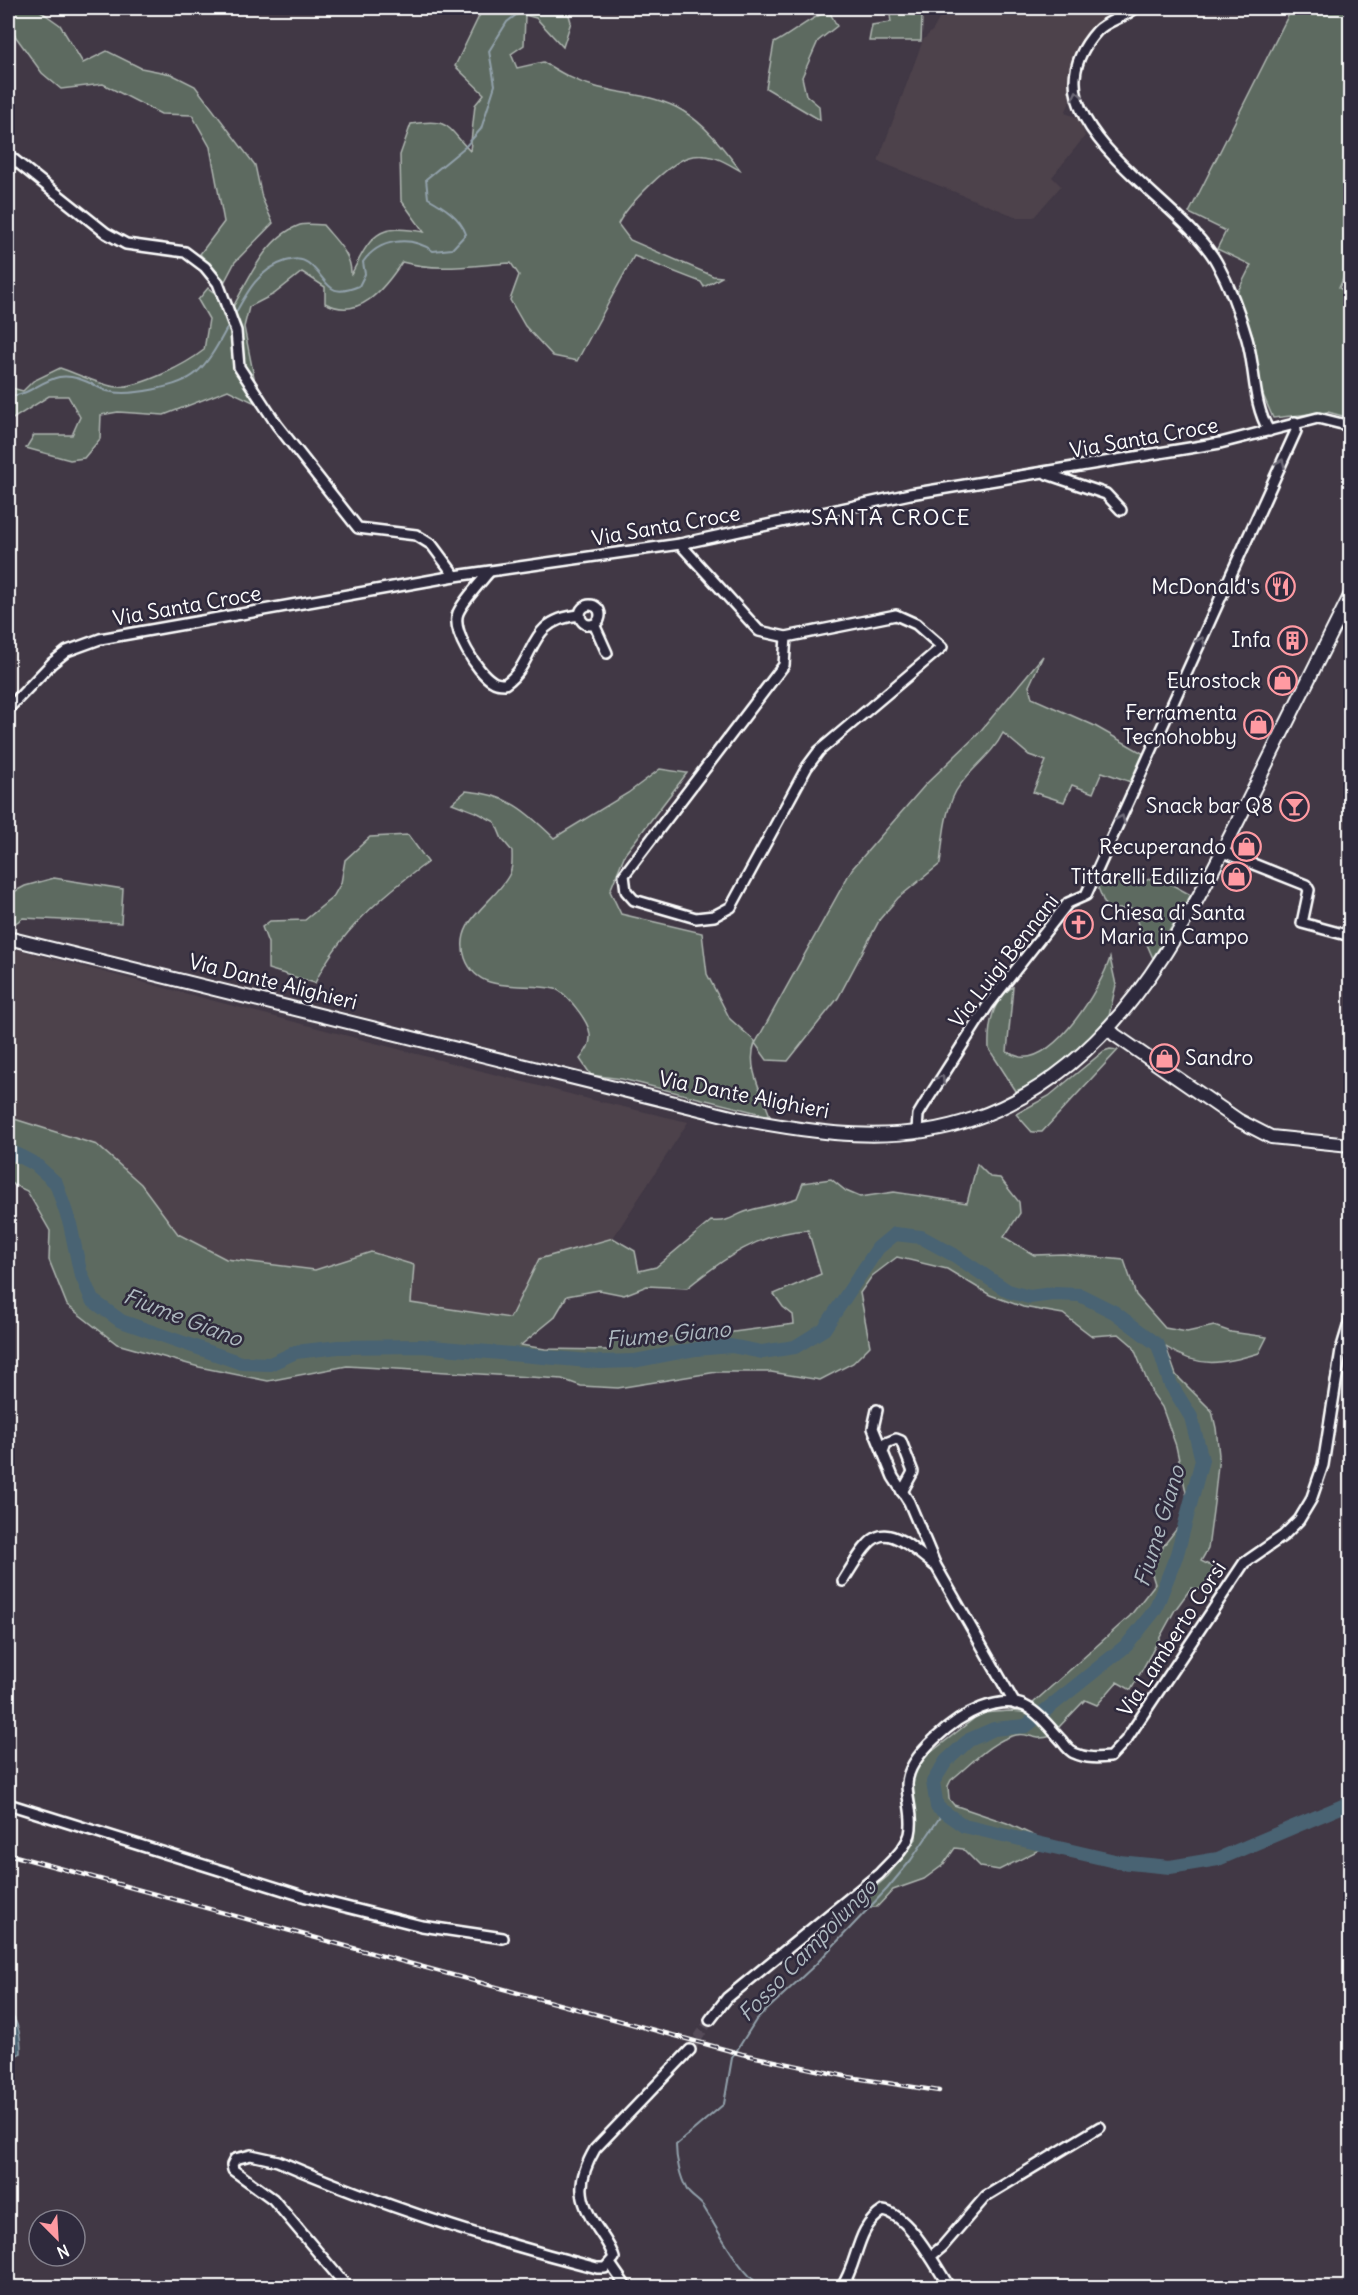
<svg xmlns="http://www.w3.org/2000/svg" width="1358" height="2295" viewBox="0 0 1358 2295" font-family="Delius,sans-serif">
<rect width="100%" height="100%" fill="#413845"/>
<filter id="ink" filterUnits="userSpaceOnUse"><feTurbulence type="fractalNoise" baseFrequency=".0167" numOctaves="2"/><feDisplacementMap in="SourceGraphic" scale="12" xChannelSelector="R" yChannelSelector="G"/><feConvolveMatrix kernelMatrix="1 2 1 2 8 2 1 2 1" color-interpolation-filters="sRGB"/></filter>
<g filter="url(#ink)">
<g fill="#4d424b">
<path d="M945,8H1081L1104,18L1084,44L1077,43L1069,104L1065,113L1079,118L1085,136L1052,177L1061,186L1034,217H1017L878,161L923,40L933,30Z"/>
<path d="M8,947L585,1098L688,1122L613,1238L539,1260L511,1318L411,1303L371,1252L315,1270L226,1259L178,1234L141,1184L97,1145L8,1117Z"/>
</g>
<g fill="#5d6b61" stroke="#aeb5b0" stroke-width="1.5" fill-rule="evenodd">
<path d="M8,8H36L60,25L83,63L107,51L141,68L171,74L195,86L255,165L262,198L273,223L235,262L225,281L200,254L224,222L210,147L192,115L161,114L103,84L61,89L42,73L8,26Z"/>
<path d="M483,8H567L571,22L563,47L536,18L525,15L524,45L511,54L517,68L543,62C560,72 574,81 593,86C623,95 655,94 683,111C707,126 723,148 741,171C725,162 712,153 693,156C671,159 627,206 618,224L630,240L713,276L722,277L704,287L701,282L634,256L577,361L553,356L525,326L510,300L519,275L511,263C473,265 440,272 402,262C384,289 359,321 325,303V287L302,272L274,294L249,307L244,327L256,387L253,402L228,390L164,415L118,412L101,415L100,439L84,458L70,460L26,448L34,435H72L80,417L68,396H49L8,422V387L23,391L33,381L60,368C75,373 105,387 118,387C143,386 185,365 204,350L209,319L198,300L208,288L233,307C249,278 266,237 300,225C306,223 316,225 323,225C336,241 352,254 351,275C371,235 377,223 424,232L401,200L400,155L411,124C450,118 446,126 470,151L475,105L484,94L455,66Z"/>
<path d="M889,8H926L922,15L921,41H869L872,25L891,22Z"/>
<path d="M1292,8H1350V264L1339,288L1350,294V418L1328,412L1273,418L1261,390L1253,337L1236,295L1251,265L1217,249L1226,231L1189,213Z"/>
<path d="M829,11L837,26L818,41L802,77L806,95L819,106L820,120L766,88L774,43C793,33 809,18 829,11Z"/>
<path d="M1043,656L1029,686L1032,698L1093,725L1146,755L1131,782L1102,772L1093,793L1072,785L1064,802L1033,792L1046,761L1029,755L1003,733C992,756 968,770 956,791C944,813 943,840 940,864L898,898L880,919L838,998L788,1061L767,1060L755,1043C746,1067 762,1093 770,1116L622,1079L591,1075L580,1059C586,1051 591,1045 590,1034C589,1022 566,992 555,989C526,981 479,997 465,958C452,920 497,902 510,873C513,866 512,858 512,851L502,839L495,822L478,813L452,803L466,791C507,794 525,810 554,838L628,793L660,769L687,773L625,854L610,891L621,914L702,933L707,974L730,1019L756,1042L852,869L926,784L977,735Z"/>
<path d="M408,835L428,862C384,894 338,933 315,983L268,969V943L262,927L270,921L305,920L333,897L341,883L345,860L370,837Z"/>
<path d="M1120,875L1136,885L1156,876L1191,895L1153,958L1131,908L1107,910L1097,885Z"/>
<path d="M54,878L123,889L121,923L23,918L8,928V895L25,886Z"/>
<path d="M1110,958L1116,985L1109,1016L1074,1055L1037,1082L1016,1091L989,1049C988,1027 992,998 1013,987L1007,1052C1011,1054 1016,1056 1020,1057C1056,1062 1101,987 1110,958Z"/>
<path d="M1110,1049L1118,1050L1042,1132H1032L1016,1114L1049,1096L1104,1051Z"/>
<path d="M8,1117L97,1145L141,1184L178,1234L226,1259L315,1270L371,1252L414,1265L411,1303L510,1318L539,1259L613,1238L635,1251L639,1271L656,1267L711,1221C731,1223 734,1214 751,1210C767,1206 782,1203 797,1198L803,1183L831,1179L846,1191L860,1197L894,1192L967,1203L977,1164L990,1177L1000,1178L1019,1202L1020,1213L1004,1237L1034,1255L1063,1254L1124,1260L1136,1295L1165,1328L1187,1332L1214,1326L1231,1332L1267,1337L1259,1353C1224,1364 1198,1369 1166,1347L1176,1375L1212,1411L1216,1428L1219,1455L1214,1503L1208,1549L1201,1561L1213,1567L1212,1591L1191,1588L1175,1610L1131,1690L1117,1682L1097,1705L1085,1700L1058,1728L1032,1704L1130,1616L1155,1584L1151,1571L1164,1545L1179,1526L1187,1497L1176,1446L1162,1407L1152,1393L1133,1346L1119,1334L1092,1336L1063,1314L1023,1307L990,1295L947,1269L897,1257L872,1276L860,1293L870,1346L853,1363L820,1380L771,1372H717L618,1388L581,1386L562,1379L347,1366L268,1381L199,1367L117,1344L67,1305L49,1260L50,1231L27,1191L8,1182ZM808,1230L821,1274L774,1294L783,1307L793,1315L794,1324L711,1335L612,1339L610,1350L545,1349L521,1345L554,1318L567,1296L599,1290L624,1295L647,1286L687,1288C723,1259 760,1232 808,1230Z"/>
<path d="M1010,1711L1034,1713L1052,1736C1031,1742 1030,1732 1016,1735C992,1740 970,1765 951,1780L948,1786L949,1799L954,1805L1007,1823L1045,1841L1043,1848L999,1870L981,1867L963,1849L955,1848L943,1865L924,1879L893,1890L877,1907H866L858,1902L888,1876L916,1839V1813L912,1779L920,1761L981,1713Z"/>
</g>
<path fill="#4a6373" stroke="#92a1ab" stroke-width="1.5" d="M8,2009C19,2023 21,2036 21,2053L8,2059Z"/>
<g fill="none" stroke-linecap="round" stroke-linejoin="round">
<g stroke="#92a1ab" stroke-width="2">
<path d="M234,316C247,292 259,269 286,261C294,259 301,258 308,263C330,280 325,300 359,286L365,274L363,262C379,239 410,235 433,251L452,249L466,234C460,217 444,207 428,198L426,179L465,147L481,129L495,85L489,51L507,22L525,8"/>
<path d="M8,396C28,396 40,381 59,377C77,374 92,385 107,391C128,397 180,387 196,373C211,360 220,340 230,323"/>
<path d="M763,2288C737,2269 720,2233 703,2206C699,2200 690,2196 687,2190C680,2177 676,2159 676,2145L724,2104L732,2058L756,2020L815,1965L887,1889L911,1860L944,1811"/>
</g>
<path stroke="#4a6373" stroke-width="14" d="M8,1150L35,1164L56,1183L70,1224L80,1271L92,1300L121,1321L241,1363L270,1364L296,1352L338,1347L421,1346L600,1362L634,1361L696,1349L731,1346L762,1352L795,1347L824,1329L878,1248L895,1234L921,1237L954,1255L1008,1291L1029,1297L1053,1294L1080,1295L1114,1312L1158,1345L1170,1383L1191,1417L1202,1460L1177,1554L1155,1610L1127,1645L1026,1726L994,1729L969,1740L946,1761L933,1782L937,1807L964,1826L1119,1862L1170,1867L1218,1859L1350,1803"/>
<path stroke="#544c58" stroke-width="9" stroke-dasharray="9 4.5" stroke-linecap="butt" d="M690,2050L710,2020"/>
<defs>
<g id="street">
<path d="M1135,8C1124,18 1107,20 1097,31C1016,121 1181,196 1217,263C1229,285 1240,314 1247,339C1256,370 1252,402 1269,431"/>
<path d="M8,155L106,233L126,244L185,252L205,267L218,283L236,331L239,367L277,425L358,528L416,535L432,545L455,576"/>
<path d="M1047,474L1106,494L1121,510"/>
<path d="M680,544L759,631L786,637L896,615L916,624L942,647L819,751L807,767L731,907L714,916L696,918L634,900L626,891L624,875L784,665L786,637"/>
<path d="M489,572C480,583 463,601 458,613C451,630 477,672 492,681C496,684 500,684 505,684C539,660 524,620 580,615"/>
<circle cx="590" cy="615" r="10"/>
<path d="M594,624L607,653"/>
<path d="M8,709L52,663L67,651L100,639L455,576L680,544L910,494L1220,443L1318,418L1350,426"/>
<path d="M1223,852L1306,885L1309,890L1302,923L1350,936"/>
<path d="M917,1131L918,1115L924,1105L988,1005L1068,903L1086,895L1296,431L1295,422"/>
<path d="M877,1410L873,1428L893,1477L909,1502L936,1566L1015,1704"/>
<path d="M884,1449L886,1443L896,1439L901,1441L913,1472L902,1492"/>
<path d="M843,1581C877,1525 881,1521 934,1565"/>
<path d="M8,1804L306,1897L422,1926L503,1938"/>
<path d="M710,2020L727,1998L879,1874C890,1862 905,1850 910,1834C914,1817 907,1801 907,1784C908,1755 955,1718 981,1708C1024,1692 1036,1712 1062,1741C1065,1745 1069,1751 1074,1753C1087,1759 1098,1758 1110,1757L1126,1740L1244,1563L1283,1536L1299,1520L1311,1500L1323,1465L1341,1350L1350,1320"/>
<path d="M931,2256L942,2247L986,2196L1100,2127"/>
<path d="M611,2265L627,2288"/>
<path d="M348,2288L273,2199L233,2170L232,2165L235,2159L251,2155L278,2161C382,2206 488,2240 597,2268H605L614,2258C611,2247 604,2238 598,2229C577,2199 577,2180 595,2149L690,2050"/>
<path d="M841,2288C859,2263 855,2228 883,2211C909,2214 936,2267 950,2288"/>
</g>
<g id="secondary">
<path d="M8,938L736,1118C814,1133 896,1146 973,1119C1116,1070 1184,928 1247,803C1282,734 1316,665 1350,596"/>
<path d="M1108,1028L1115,1035L1238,1120L1271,1137L1350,1145"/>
</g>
</defs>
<use href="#street" stroke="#fff" stroke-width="14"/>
<use href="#secondary" stroke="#fff" stroke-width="16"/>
<use href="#street" stroke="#2f2a3d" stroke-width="9"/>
<use href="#secondary" stroke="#2f2a3d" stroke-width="12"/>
<defs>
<path id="rail" d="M8,1854L742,2054L849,2077L939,2091"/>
</defs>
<use href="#rail" stroke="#fff" stroke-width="4.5"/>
<use href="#rail" stroke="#2f2a3d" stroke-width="2" stroke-dasharray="7" stroke-linecap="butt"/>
</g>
<defs><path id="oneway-chevron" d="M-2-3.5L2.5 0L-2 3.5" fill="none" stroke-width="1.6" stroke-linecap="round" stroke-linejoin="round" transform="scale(1.5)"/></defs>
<g stroke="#6d6a77">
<use href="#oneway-chevron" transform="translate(1077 95) rotate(-103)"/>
<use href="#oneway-chevron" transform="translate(1281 463) rotate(-66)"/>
<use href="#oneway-chevron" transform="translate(1201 641) rotate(-66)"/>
<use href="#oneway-chevron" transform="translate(1121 819) rotate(-66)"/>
<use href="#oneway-chevron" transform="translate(941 1079) rotate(-57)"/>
</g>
</g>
<defs>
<symbol id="restaurant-ring" viewBox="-11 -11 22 22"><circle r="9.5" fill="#2f2a3d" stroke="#ff9aa2" stroke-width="1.5"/><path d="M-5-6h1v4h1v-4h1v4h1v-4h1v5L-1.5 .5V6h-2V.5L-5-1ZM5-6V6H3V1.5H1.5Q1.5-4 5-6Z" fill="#ff9aa2"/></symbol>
<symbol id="building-ring" viewBox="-11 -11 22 22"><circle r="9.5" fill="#2f2a3d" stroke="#ff9aa2" stroke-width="1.5"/><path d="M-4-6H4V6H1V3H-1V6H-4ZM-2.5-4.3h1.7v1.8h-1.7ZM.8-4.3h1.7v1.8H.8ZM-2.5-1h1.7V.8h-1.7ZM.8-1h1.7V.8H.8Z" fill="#ff9aa2"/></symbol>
<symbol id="shop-ring" viewBox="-11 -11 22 22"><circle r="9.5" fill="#2f2a3d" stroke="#ff9aa2" stroke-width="1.5"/><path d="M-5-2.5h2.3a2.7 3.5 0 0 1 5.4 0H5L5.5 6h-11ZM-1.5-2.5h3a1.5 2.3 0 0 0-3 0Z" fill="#ff9aa2"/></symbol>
<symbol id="bar-ring" viewBox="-11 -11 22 22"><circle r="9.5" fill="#2f2a3d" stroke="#ff9aa2" stroke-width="1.5"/><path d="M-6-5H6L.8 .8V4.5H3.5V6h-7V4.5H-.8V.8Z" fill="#ff9aa2"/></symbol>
<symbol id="church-ring" viewBox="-11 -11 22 22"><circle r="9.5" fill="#2f2a3d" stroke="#ff9aa2" stroke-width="1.5"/><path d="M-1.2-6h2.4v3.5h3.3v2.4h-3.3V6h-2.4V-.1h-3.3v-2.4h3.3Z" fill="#ff9aa2"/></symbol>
</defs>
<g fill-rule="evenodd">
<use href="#restaurant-ring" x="1264" y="570" width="33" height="33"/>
<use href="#building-ring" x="1276" y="624" width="33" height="33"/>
<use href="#shop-ring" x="1266" y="664" width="33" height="33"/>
<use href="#shop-ring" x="1242" y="708" width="33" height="33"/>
<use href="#bar-ring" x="1278" y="790" width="33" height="33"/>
<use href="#shop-ring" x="1230" y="830" width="33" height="33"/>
<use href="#shop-ring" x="1220" y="860" width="33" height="33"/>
<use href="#church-ring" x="1062" y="908" width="33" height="33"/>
<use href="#shop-ring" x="1148" y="1042" width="33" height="33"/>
</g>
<g text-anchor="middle" stroke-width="5" stroke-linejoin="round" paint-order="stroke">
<g font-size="21" fill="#fff" stroke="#2f2a3d">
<text transform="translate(1144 438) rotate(-10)" y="7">Via Santa Croce</text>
<text transform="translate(666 526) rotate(-10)" y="7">Via Santa Croce</text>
<text transform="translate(187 606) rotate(-10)" y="7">Via Santa Croce</text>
<text transform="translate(1004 961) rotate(-52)" y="7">Via Luigi Bennani</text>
<text transform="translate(273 982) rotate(14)" y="7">Via Dante Alighieri</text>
<text transform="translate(744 1095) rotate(11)" y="7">Via Dante Alighieri</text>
<text transform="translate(1172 1639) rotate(-57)" y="7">Via Lamberto Corsi</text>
</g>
<g font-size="21" fill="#fff" stroke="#2f2a3d" text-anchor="end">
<text x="1260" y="594">McDonald's</text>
<text x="1271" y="647">Infa</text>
<text x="1261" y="688">Eurostock</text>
<text x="1237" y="720">Ferramenta<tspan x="1237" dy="24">Tecnohobby</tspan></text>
<text x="1273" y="813">Snack bar Q8</text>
<text x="1226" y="854">Recuperando</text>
<text x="1216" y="884">Tittarelli Edilizia</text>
<text x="1100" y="920" text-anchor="start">Chiesa di Santa<tspan x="1100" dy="24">Maria in Campo</tspan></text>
<text x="1185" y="1065" text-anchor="start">Sandro</text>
</g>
<g font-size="22" letter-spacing="1.5" fill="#fff" stroke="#2f2a3d">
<text x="891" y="525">SANTA CROCE</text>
</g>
<g font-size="22" font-style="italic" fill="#aeb9c0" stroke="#2f2a3d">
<text transform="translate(183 1317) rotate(21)" y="8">Fiume Giano</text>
<text transform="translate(668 1334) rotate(-5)" y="8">Fiume Giano</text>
<text transform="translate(1159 1526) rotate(-73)" y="8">Fiume Giano</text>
<text transform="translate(807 1950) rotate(-46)" y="8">Fosso Campolungo</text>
</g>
</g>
<rect width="1358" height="2295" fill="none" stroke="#2f2a3d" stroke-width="30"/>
<rect x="15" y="15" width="1328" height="2265" fill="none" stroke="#fff" stroke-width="2" filter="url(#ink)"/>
<g transform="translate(57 2238) rotate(156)"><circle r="28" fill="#2f2a3d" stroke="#827f8b" stroke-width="1.5"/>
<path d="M0-4.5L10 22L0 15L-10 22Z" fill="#ff9aa2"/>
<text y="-9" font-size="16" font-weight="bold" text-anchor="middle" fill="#ffffff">N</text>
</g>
</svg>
